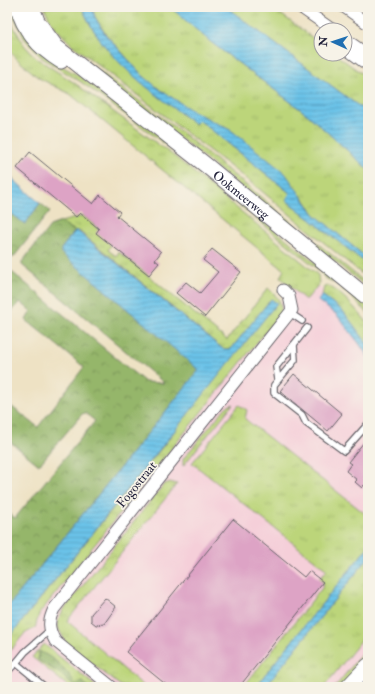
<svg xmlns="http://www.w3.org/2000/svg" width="375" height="694" viewBox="0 0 375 694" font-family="'IM FELL Double Pica',serif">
<defs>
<pattern id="grass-tufts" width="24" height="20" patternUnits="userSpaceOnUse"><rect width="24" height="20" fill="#bcd57a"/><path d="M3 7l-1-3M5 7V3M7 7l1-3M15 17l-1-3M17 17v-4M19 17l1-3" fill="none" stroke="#a1b76a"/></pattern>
<pattern id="forest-crowns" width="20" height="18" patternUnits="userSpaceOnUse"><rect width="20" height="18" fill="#95b66a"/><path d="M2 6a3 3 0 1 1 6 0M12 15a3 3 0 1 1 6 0" fill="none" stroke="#799458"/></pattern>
<pattern id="water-rules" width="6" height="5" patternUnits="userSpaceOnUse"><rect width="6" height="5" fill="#6bc2e8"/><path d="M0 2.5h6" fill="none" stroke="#5ca6c8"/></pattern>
</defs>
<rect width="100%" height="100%" fill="#f7f3e8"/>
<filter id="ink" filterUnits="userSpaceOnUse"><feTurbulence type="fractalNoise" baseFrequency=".025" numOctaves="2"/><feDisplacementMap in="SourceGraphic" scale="8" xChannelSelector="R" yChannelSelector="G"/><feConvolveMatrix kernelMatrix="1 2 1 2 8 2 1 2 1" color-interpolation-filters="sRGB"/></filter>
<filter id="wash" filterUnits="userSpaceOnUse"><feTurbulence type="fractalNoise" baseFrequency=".012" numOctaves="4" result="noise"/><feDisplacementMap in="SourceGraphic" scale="16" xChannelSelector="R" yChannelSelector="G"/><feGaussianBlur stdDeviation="0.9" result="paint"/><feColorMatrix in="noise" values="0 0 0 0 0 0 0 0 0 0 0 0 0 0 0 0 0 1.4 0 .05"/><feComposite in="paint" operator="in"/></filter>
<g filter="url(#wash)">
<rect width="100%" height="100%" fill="#eee2c4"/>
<path fill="#f5cfd9" d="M304,274L344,308L368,334V687H7V632Z"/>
<g fill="url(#grass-tufts)" stroke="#6f7c5a">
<path d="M10,7H14L56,63L81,77L142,122L360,299L368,307V313L337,284L325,278L319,270L157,138L81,82L42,58L24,38Z"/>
<path d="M44,7H82C102,58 152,91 195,124L199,120L291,194L286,200L368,265V279L258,188L71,44L52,24Z"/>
<path d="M92,7H170L212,43L308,115L368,169V259L314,214L304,199L232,131L191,110L159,89L142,75L105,33L95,17Z"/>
<path d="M226,7H271L321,44V54H335L368,78V113Z"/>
<path d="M7,10L9,18L24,45L36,58L73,82L174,156L318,275L319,284L307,299H304L280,277L284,270L70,94L39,78L18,60L7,48Z"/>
<path d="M43,16L59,39L68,48L181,132L366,283L368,288L48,33Z"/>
<path d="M83,216L99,229L111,245L108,250L116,256L119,252L227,340L268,288C276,296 284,302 280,314L39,614L35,628L24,634L7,655V640L168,440L271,299L231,349H223L79,231H75L61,222Z"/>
<path d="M327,286C338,288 360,314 368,323V345L343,311L322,295L324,287Z"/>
<path d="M233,404L183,466V459L226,407Z"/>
<path d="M239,405L247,410L245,419L368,516V547L255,687H243L322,588L323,582L319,579L327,570L192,463Z"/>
<path d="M170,482L177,484L67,621L145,687H122L66,643L58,628V619L64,609L164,484Z"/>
<path d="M368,558V632L324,687H265Z"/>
<path d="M44,644L97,687H69L32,657Z"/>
<path d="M368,646V661L342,687H335Z"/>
</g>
<g fill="url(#forest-crowns)" stroke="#5c6c52">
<path d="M40,203L50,211L13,258L7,253V210L25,224Z"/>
<path d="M61,222L75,231L61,249L199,370L7,608V512L15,518L95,421L85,413L82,414L39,465L9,441L7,443V403L38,427L84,367L26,320L31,311L20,302L7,317V268L145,382L164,383L22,265V262L50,226Z"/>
<path d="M39,651C55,659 66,668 75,684L82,682L89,687H74L62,675L38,660Z"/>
</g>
<g fill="url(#water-rules)" stroke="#467292">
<path d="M82,7H92L95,17L105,34L142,75L159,89L191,110L232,131L285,173L314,214L368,259V265L286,200L290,193L199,120L195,124C152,91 103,60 82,7Z"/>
<path d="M170,7H226L368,113V169L308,115L212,43Z"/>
<path d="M7,174L40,203L25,224L7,210Z"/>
<path d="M76,230L223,349H231L271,299L277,303L7,640V608L199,370L61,253V249Z"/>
<path d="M322,295L343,311L364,339L368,345V357L358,342L336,314L318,301Z"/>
<path d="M368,547V558L265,687H255Z"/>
</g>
<g id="blocks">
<g fill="#dda3c5">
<path d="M30,152L93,204L100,195L120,212L117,216L161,252L155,260L159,263L149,275L96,233L99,229L80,213L76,217L17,168Z"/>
<path d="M212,249L241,272L205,317L176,293L186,282L200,293L218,272L203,260Z"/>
<path d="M294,374L342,414L328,431L280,391Z"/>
<path d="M368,437V488L364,485L362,488L355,482L357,480L346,471L351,464L348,462Z"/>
<path d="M233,519L304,577L309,571L323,582L239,687H169L126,652Z"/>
<path d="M105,598L116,607L104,624L96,625L91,621V614Z"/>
</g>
</g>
</g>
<g filter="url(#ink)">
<use href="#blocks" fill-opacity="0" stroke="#69656b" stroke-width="1"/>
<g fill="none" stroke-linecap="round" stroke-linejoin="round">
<defs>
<g id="lane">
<path d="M290,313L302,321"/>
<path d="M294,345L295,360L274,385V393L302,415L306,423L344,451L368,424"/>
<path d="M278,379L276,367L307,328"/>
<path d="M7,672L16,663"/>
<path d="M45,687L16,663L25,652L49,631"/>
</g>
<g id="street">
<path d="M300,7L333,30"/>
<path d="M344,7L368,24"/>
<path d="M345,39L368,55"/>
<path d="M345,48L368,65"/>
<path d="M112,687L55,641C48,628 48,621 54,609L292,310L289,296L283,290"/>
</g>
<g id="secondary">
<path d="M18,7C24,31 41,49 61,61"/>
<path id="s1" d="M32,7L37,21L56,47L207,166L368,298"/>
<path d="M348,687L368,666"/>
</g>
</defs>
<use href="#lane" stroke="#69656b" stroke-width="8"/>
<use href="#street" stroke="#69656b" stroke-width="13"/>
<use href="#secondary" stroke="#69656b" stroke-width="17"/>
<use href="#lane" stroke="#fff" stroke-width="5.5"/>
<use href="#street" stroke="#fff" stroke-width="11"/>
<use href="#secondary" stroke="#fff" stroke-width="15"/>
</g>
</g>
<g text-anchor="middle" stroke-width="3.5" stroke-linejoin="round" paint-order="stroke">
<g font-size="13" fill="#22223b" stroke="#f7f3e8">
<text dy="5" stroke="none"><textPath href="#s1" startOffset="284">Ookmeerweg</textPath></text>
<text transform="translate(136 484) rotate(-51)" y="5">Fogostraat</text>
</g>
</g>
<rect width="375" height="694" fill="none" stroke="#f7f3e8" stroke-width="24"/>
<g transform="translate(333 42) rotate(273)"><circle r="19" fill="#f7f3e8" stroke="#a29fa3"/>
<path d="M0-3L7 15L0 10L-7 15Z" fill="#1f6fb2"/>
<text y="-6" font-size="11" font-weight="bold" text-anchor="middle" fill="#22223b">N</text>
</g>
</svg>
